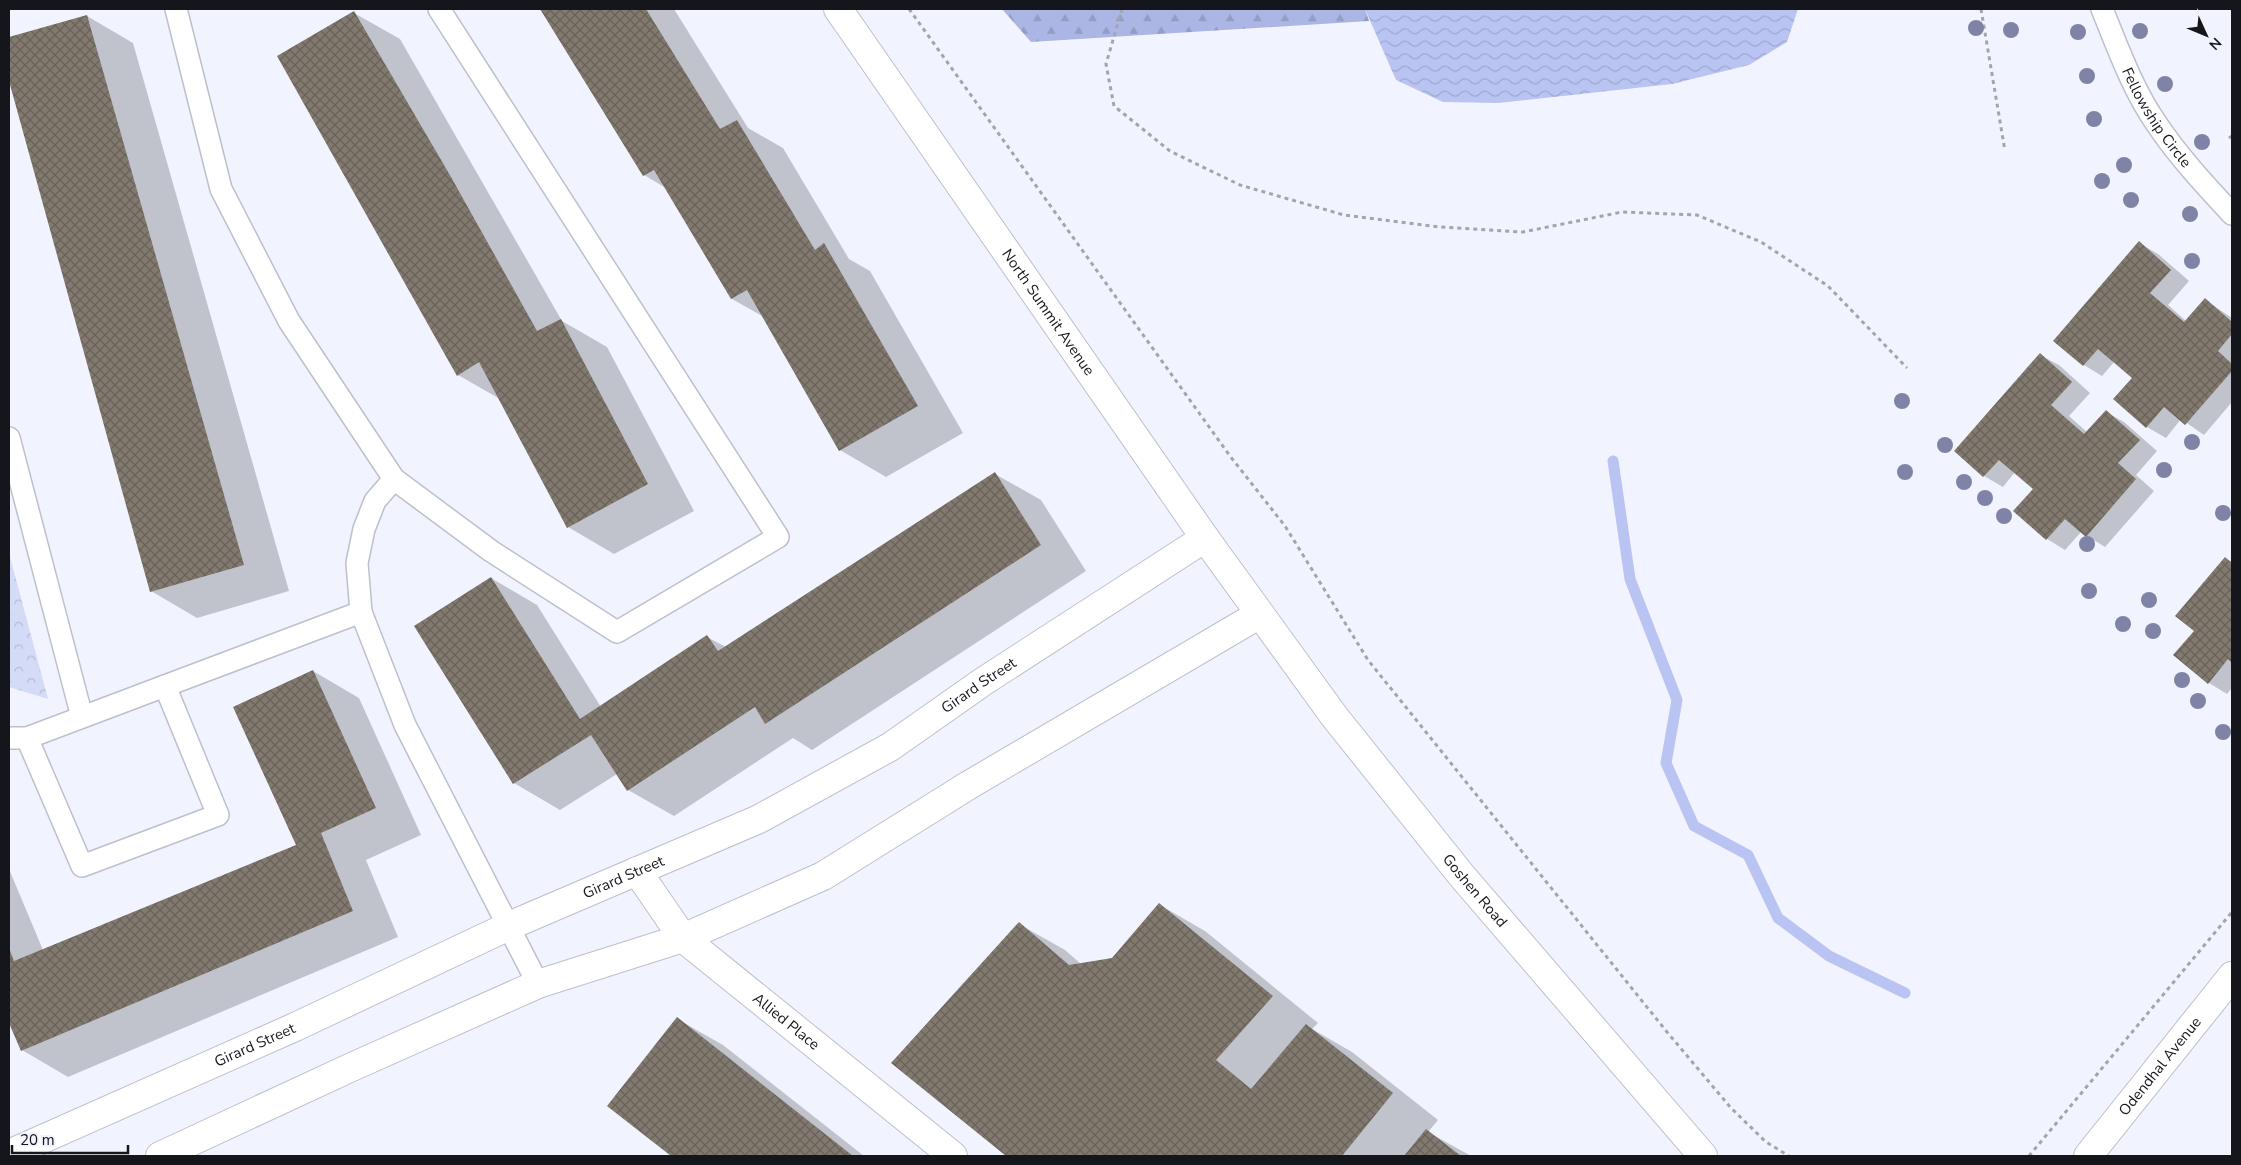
<svg xmlns="http://www.w3.org/2000/svg" width="2241" height="1165" viewBox="0 0 2241 1165" font-family="'Nunito Sans',sans-serif">
<defs>
<pattern id="forest-firs" width="22" height="20" patternUnits="userSpaceOnUse" patternTransform="scale(1.25)"><rect width="22" height="20" fill="#acb6e4"/><path d="M5 1l3.5 6h-7zM16 11l3.5 6h-7z" fill="#939cc3"/></pattern>
<pattern id="park-crowns" width="20" height="18" patternUnits="userSpaceOnUse" patternTransform="scale(1.25)"><rect width="20" height="18" fill="#d4dbf7"/><path d="M2 6a3 3 0 1 1 6 0M12 15a3 3 0 1 1 6 0" fill="none" stroke="#b5bbd3"/></pattern>
<pattern id="water-waves" width="16" height="10" patternUnits="userSpaceOnUse" patternTransform="scale(1.25)"><rect width="16" height="10" fill="#b9c4f2"/><path d="M0 5q4-4 8 0t8 0" fill="none" stroke="#9ea8cf"/></pattern>
<pattern id="building-cross-hatch" width="8" height="8" patternUnits="userSpaceOnUse" patternTransform="scale(1.25)"><rect width="8" height="8" fill="#82796f"/><path d="M0 0l8 8M0 8l8-8" fill="none" stroke="#69625a"/></pattern>
</defs>
<rect width="100%" height="100%" fill="#f1f3ff"/>
<path fill="url(#forest-firs)" d="M1002,9H1365L1369,21L1031,42Z"/>
<path fill="url(#park-crowns)" d="M9,553L48,699L9,687Z"/>
<path fill="url(#water-waves)" d="M1365,9H1798L1787,42L1749,65L1672,84L1498,103L1443,102L1396,80Z"/>
<g fill="#0003">
<path d="M541,9H674L748,128L783,148L849,259L870,271L963,433L886,477L840,450L764,317L732,299L666,188L644,175Z"/>
<path d="M354,13L400,39L562,321L607,347L694,511L614,554L568,527L500,399L458,375Z"/>
<path d="M87,16L133,43L289,591L197,618L151,591L9,77V38Z"/>
<path d="M2139,243L2158,254L2189,281L2168,305L2186,321L2205,300L2232,318V402L2204,435L2181,419L2166,438L2147,427L2115,399L2133,377L2115,361L2102,376L2084,365Z"/>
<path d="M2040,355L2059,365L2090,393L2069,416L2087,432L2106,412L2124,422L2157,451L2136,475L2154,491L2105,547L2081,532L2065,550L2047,539L2034,489L2015,472L2003,487L1984,476L1956,451Z"/>
<path d="M995,474L1041,500L1086,571L812,750L793,738L674,816L628,790L617,774L560,810L514,783L415,626L491,578L537,605L601,707L707,637L726,647Z"/>
<path d="M2225,558L2232,562V688L2227,694L2209,683L2196,631Z"/>
<path d="M313,671L359,698L421,835L366,860L398,937L68,1077L22,1050L9,1020V869L43,950L297,846Z"/>
<path d="M1160,905L1205,931L1318,1023L1312,1029L1352,1052L1438,1120L1428,1132L1471,1156H1008L893,1062L1019,924L1065,950L1081,964L1113,959Z"/>
<path d="M677,1019L723,1045L864,1156H673L609,1106Z"/>
</g>
<g fill="none" stroke-linecap="round" stroke-linejoin="round">
<path stroke="#b9c4f2" stroke-width="11" d="M1613,461L1630,579L1677,700L1666,763L1694,826L1748,855L1778,918L1829,956L1905,993"/>
</g>
<g fill="url(#building-cross-hatch)">
<path d="M540,9H646L720,129L737,120L815,250L824,243L918,406L839,451L747,290L731,299L654,170L643,176Z"/>
<path d="M354,11L451,177L537,331L561,319L648,484L567,528L479,362L457,376L277,56Z"/>
<path d="M87,15L244,565L150,592L9,81V37Z"/>
<path d="M2139,241L2171,270L2150,293L2184,322L2205,298L2232,322V334L2218,351L2232,364V371L2185,425L2164,407L2146,428L2113,399L2132,378L2098,349L2083,366L2053,341Z"/>
<path d="M2040,353L2072,382L2051,405L2084,434L2106,410L2140,440L2118,463L2136,479L2086,537L2065,519L2046,540L2013,511L2033,489L1999,460L1983,477L1954,451Z"/>
<path d="M995,472L1041,545L765,724L755,707L627,791L591,735L513,784L414,626L491,577L580,719L707,635L718,651Z"/>
<path d="M2225,557L2232,563V663L2228,659L2208,684L2173,655L2194,631L2175,616Z"/>
<path d="M313,670L376,808L321,833L353,911L21,1051L9,1023V948L14,961L296,845L233,707Z"/>
<path d="M1159,903L1273,996L1216,1060L1251,1089L1306,1024L1393,1093L1342,1156H1006L891,1063L1019,922L1069,965L1112,958Z"/>
<path d="M677,1017L853,1156H671L607,1106Z"/>
<path d="M1426,1129L1461,1156H1404Z"/>
</g>
<g fill="none" stroke-linecap="round" stroke-linejoin="round">
<defs>
<g id="service">
<path d="M176,9L221,189L289,321L394,479L491,551L617,632L778,537L439,9"/>
<path id="s1" d="M2102,9C2118,48 2132,88 2156,123C2178,156 2205,185 2232,214"/>
<path d="M9,438L82,717"/>
<path d="M394,479L375,501L364,529L357,563L361,612L405,725L538,984"/>
<path d="M9,738H27L361,612"/>
<path d="M27,738L82,866L218,815L165,686"/>
</g>
<g id="minor">
<path id="s2" d="M637,871L683,938L953,1156"/>
</g>
<g id="tertiary">
<path id="s3" d="M838,9L1205,538L1334,716L1462,876L1703,1156"/>
<path id="s4" d="M9,1154L295,1027L509,926L759,819L890,747L984,681L1205,538"/>
<path d="M160,1156L354,1066L538,984L683,938L823,876L969,785L1260,614"/>
<path id="s5" d="M2088,1156L2232,976"/>
</g>
</defs>
<use href="#service" stroke="#bdc0cd" stroke-width="24"/>
<use href="#minor" stroke="#bdc0cd" stroke-width="30"/>
<use href="#tertiary" stroke="#bdc0cd" stroke-width="30"/>
<g stroke="#a3a5ae" stroke-width="3" stroke-dasharray="4 4" stroke-linecap="butt">
<path d="M909,9L1230,456L1285,526L1368,660L1667,1032L1731,1108L1766,1142L1789,1156"/>
<path d="M1122,9L1106,64L1114,106L1170,151L1240,185L1344,215L1440,227L1523,232L1622,212L1697,215L1761,242L1828,286L1907,368"/>
<path d="M1981,9L2005,151"/>
<path d="M2229,138L2232,136"/>
<path d="M2029,1156L2232,912"/>
</g>
<use href="#service" stroke="#fff" stroke-width="21"/>
<use href="#minor" stroke="#fff" stroke-width="28"/>
<use href="#tertiary" stroke="#fff" stroke-width="28"/>
</g>
<g fill="#7f83a6">
<circle cx="1976" cy="28" r="8"/>
<circle cx="2011" cy="30" r="8"/>
<circle cx="2140" cy="31" r="8"/>
<circle cx="2078" cy="32" r="8"/>
<circle cx="2087" cy="76" r="8"/>
<circle cx="2165" cy="84" r="8"/>
<circle cx="2094" cy="119" r="8"/>
<circle cx="2202" cy="142" r="8"/>
<circle cx="2124" cy="165" r="8"/>
<circle cx="2102" cy="181" r="8"/>
<circle cx="2131" cy="200" r="8"/>
<circle cx="2190" cy="214" r="8"/>
<circle cx="2192" cy="261" r="8"/>
<circle cx="1902" cy="401" r="8"/>
<circle cx="2192" cy="442" r="8"/>
<circle cx="1945" cy="445" r="8"/>
<circle cx="2164" cy="470" r="8"/>
<circle cx="1905" cy="472" r="8"/>
<circle cx="1964" cy="482" r="8"/>
<circle cx="1985" cy="498" r="8"/>
<circle cx="2223" cy="513" r="8"/>
<circle cx="2004" cy="516" r="8"/>
<circle cx="2087" cy="544" r="8"/>
<circle cx="2089" cy="591" r="8"/>
<circle cx="2149" cy="600" r="8"/>
<circle cx="2123" cy="624" r="8"/>
<circle cx="2153" cy="631" r="8"/>
<circle cx="2182" cy="680" r="8"/>
<circle cx="2198" cy="701" r="8"/>
<circle cx="2223" cy="732" r="8"/>
</g>
<g text-anchor="middle" stroke-width="4" stroke-linejoin="round" paint-order="stroke">
<g font-size="15" fill="#15161b" stroke="#f1f3ff">
<text dy="5" stroke="none"><textPath href="#s1" startOffset="122">Fellowship Circle</textPath></text>
<text dy="5" stroke="none"><textPath href="#s3" startOffset="369">North Summit Avenue</textPath></text>
<text dy="5" stroke="none"><textPath href="#s4" startOffset="1079">Girard Street</textPath></text>
<text dy="5" stroke="none"><textPath href="#s4" startOffset="674">Girard Street</textPath></text>
<text dy="5" stroke="none"><textPath href="#s3" startOffset="1088">Goshen Road</textPath></text>
<text dy="5" stroke="none"><textPath href="#s2" startOffset="214">Allied Place</textPath></text>
<text dy="5" stroke="none"><textPath href="#s4" startOffset="269">Girard Street</textPath></text>
<text dy="5" stroke="none"><textPath href="#s5" startOffset="115">Odendhal Avenue</textPath></text>
</g>
</g>
<rect width="2241" height="1165" fill="none" stroke="#15161b" stroke-width="20"/>
<g transform="translate(2206 35) rotate(134)" stroke="#f1f3ff" stroke-width="4" paint-order="stroke">
<path d="M0-4L9 19L0 12L-9 19Z" fill="#15161b"/>
<text y="-8" font-size="14" font-weight="bold" text-anchor="middle" fill="#15161b">N</text>
</g>
<path d="M12 1145v8h116v-8" fill="none" stroke="#15161b" stroke-width="2.5"/>
<text x="20" y="1145" font-size="15" fill="#15161b" stroke="#f1f3ff" stroke-width="4" paint-order="stroke">20 m</text>
</svg>
